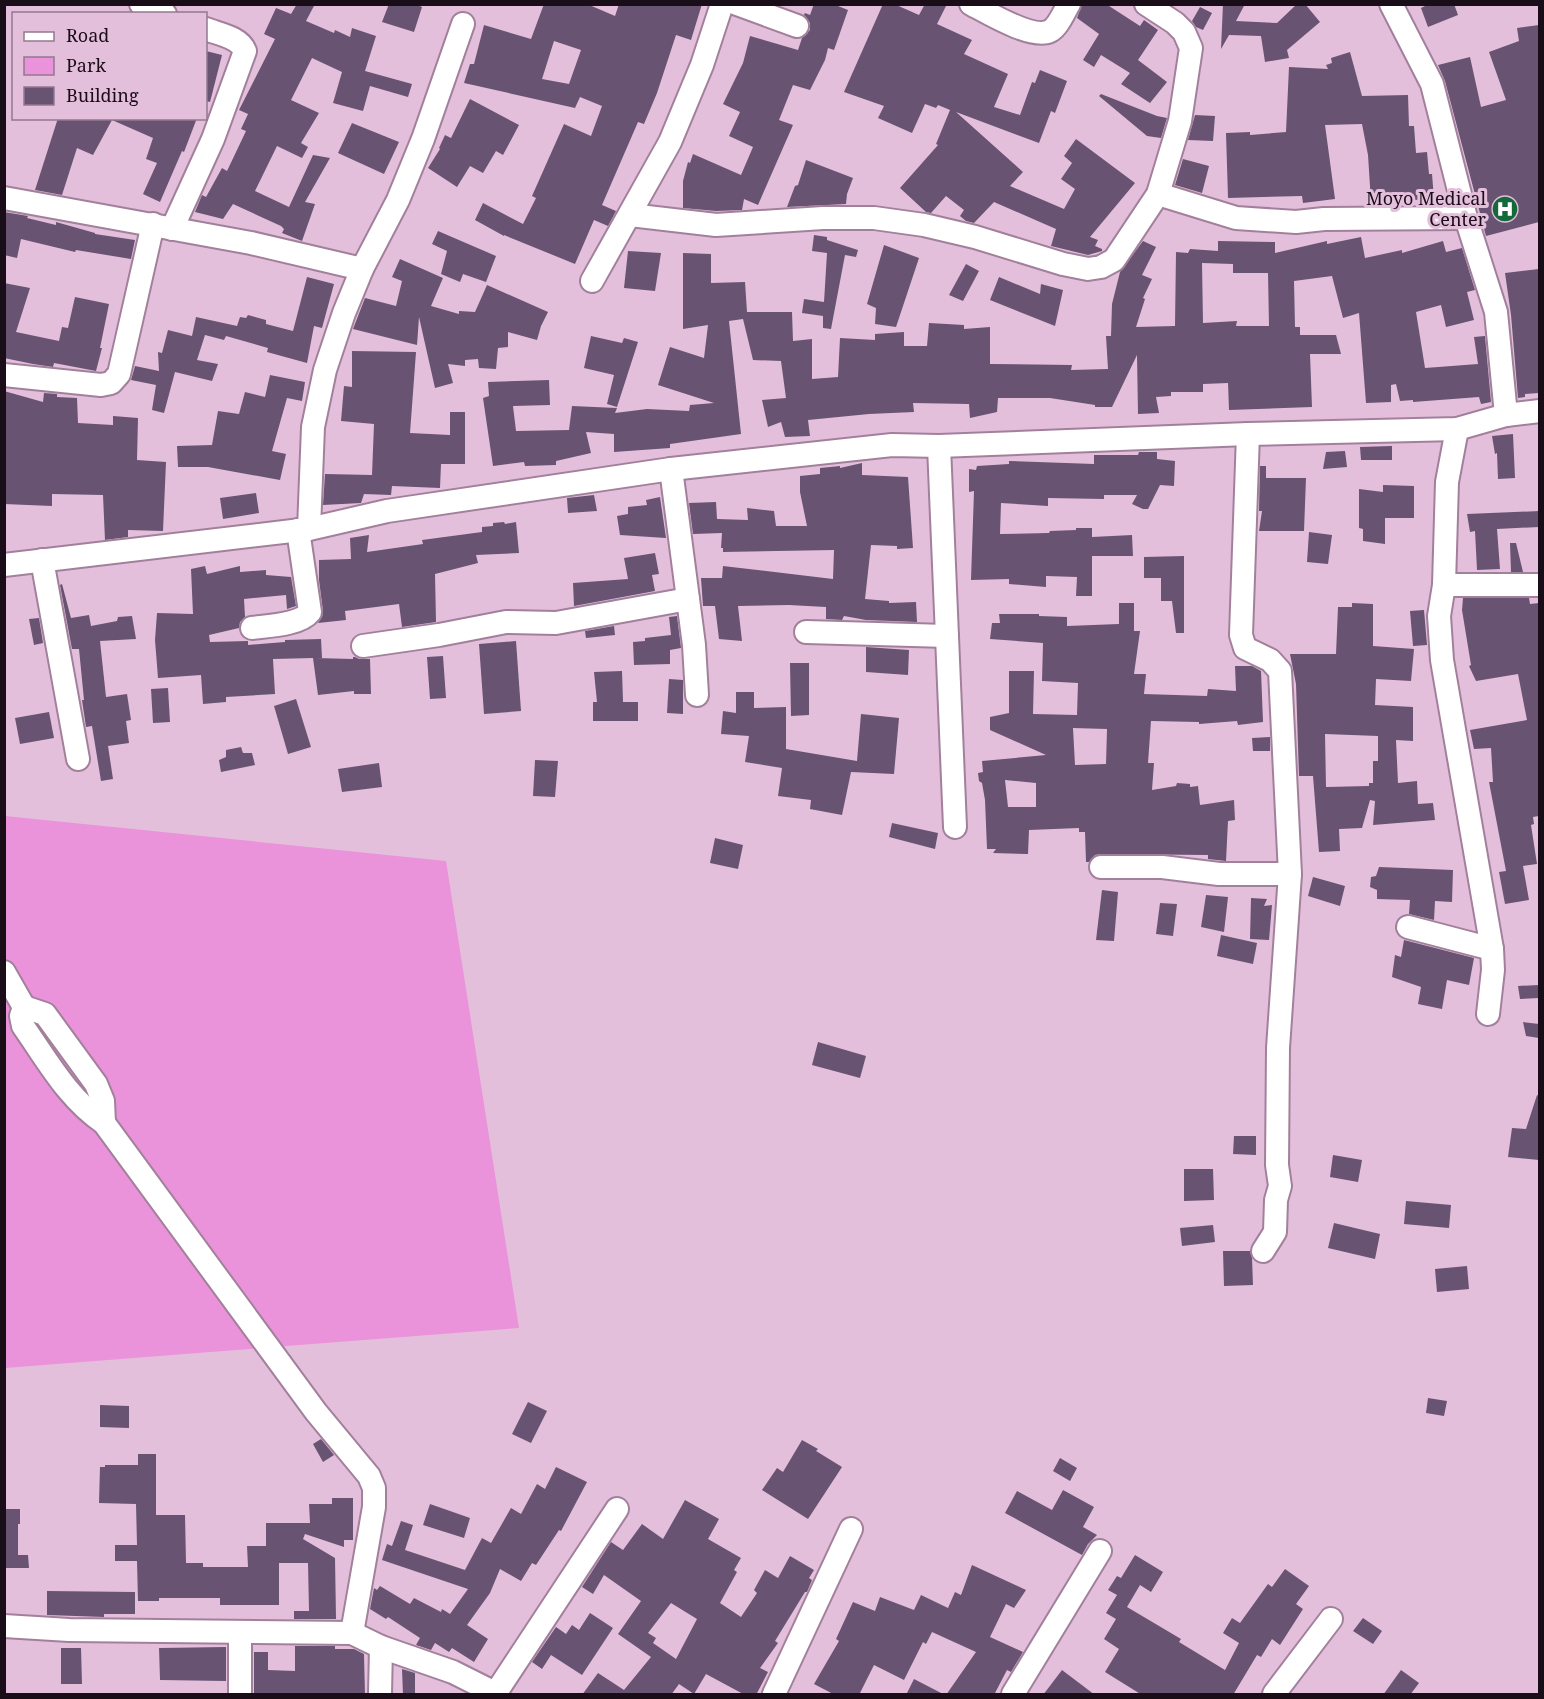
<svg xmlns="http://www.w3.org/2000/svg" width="1544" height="1699" viewBox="0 0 1544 1699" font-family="'Noto Serif',serif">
<rect width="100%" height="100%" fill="#e4bfdc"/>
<path fill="#ea93da" d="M5,816L446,861L519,1328L5,1368Z"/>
<g fill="#685372" fill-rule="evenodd">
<path d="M297,4H315L306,21L334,33L335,30L350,37L352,28L376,36L365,71L412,84L408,97L370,86L363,111L333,103L342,72L312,58L291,100L319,113L301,143L308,147L302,158L277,146L255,191L289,207L313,155L330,158L305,202L315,204L302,241L282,233L284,229L281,226L233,204L223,219L195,212L202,195L206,197L222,168L227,171L246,131L241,129L248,114L239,110L275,39L264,34L276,8L291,14Z"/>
<path d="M389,4H415L422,7L414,32L382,22Z"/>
<path d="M544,4H587L615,16L619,4H702L691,40L676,35L657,93L644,124L638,122L602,205L616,211L608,226L594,220L575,264L504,235V236L475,220L483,203L523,224L536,198L532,196L564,124L591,136L602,106L580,97L575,108L464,83L470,64H474L484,25L531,39ZM554,41L581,50L569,84L542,79Z"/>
<path d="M814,4H833L848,10L834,50L828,48L825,60L810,90L793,85L779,120L793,125L758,205L744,199L742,210L716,211L683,208V181L688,162L690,163L693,154L741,175L753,147L729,136L740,112L723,104L743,63L750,36L798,50L802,38L810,30V23L804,15L805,13L810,15Z"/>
<path d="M883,4H894L919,15L925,4H947L937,24L972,40L964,54L1008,74L994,107L1020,115L1032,82L1035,83L1040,70L1067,81L1055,113L1051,111L1039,143L956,112L1023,172L1010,186L1064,209L1075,189L1061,179L1072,163L1064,156L1076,139L1135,183L1090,237L1098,240L1095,246L1102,249V251L1088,255L1051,246L1056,229L994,202L974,223L966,221L960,216L964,210L946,196L931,213L926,212L900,188L938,145L936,144L950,110L938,105L936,108L925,104L912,133L878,118L884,106L844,92Z"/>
<path d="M1082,4H1106L1140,26L1144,20L1158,30L1138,60L1167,82L1150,103L1121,84L1130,73L1101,55L1094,67L1083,60L1099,34L1077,18Z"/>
<path d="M1223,4H1245L1236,21L1277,23L1297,4H1305L1320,22L1287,50L1289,58L1265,62L1261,36L1229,35L1221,49Z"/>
<path d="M1429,4H1454L1458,15L1428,27L1421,8Z"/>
<path d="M1200,7L1212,13L1203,30L1196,27L1192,21Z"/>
<path d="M1539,25V222L1486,236L1445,81L1438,65L1470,57L1481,107L1506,100L1489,52L1519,41L1517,28Z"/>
<path d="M206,51L222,55L210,102L206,101Z"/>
<path d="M1350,52L1362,96L1408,95L1409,126H1414L1416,153L1427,152L1429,174H1432L1434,199L1371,202L1368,155L1362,124L1325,125L1335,199L1303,203L1302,196L1228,198L1226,133L1250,132V135L1286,132L1289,67L1328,69L1326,65L1332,63L1331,58Z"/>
<path d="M1101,94L1157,116L1167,118L1161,138L1147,136L1099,96Z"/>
<path d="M470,99L519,125L503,155L496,151L483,173L470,166L457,187L428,168L440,149L439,148L445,135L451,138Z"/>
<path d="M1195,115L1215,116L1213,141L1188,140Z"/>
<path d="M58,118H197L184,152L182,151L160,202L143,194L157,163L146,159L153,138L112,120L93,155L77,148L62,195L35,190Z"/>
<path d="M352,123L399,142L384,174L338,153Z"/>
<path d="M1183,159L1209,166L1202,193L1175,185Z"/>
<path d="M806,160L853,178L847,194L846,204L787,207L795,186L798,185Z"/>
<path d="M4,212L28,216L27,218L56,225V222L95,233V234L135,240L131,259L76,250L75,252L21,239L17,258L4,255Z"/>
<path d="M438,231L496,256L486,282L463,274L460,282L441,274L447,251L432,244Z"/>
<path d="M814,235L827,237V240L858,250L856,257L845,255L831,329L823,328V316L802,313L804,299L824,302L827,253L812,251Z"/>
<path d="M1361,237L1365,258L1402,250V253L1443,241L1446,252L1462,248L1475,290L1467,292L1474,320L1446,327L1441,305L1416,312L1425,368L1478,364L1474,337L1485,336L1491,402L1481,404L1479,397L1413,402V400L1400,401L1396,384L1391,385V402L1366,403L1359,313L1343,318L1332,276L1294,281L1295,327H1300V335H1336L1341,354H1310L1312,407L1229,410L1228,383L1203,384V392H1171V396L1156,397L1159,413L1138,414L1137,355L1112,407H1095V405L1050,398H998L997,412L970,418L969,404L913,403L914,412L869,414L808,420L810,436L785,437L781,422L768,427L762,400L786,398L781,361L753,360L743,319L729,321L741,434L670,444V448L614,452V434L586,432L591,453L556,461V465L525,466L524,462L493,466L483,398L489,396L488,382L549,380L550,405L513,406L516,431L569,430L572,406L617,408L615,413L647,409L689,411L690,405L714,403L658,385L670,347L704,358L708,325L683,329V253L711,254V283L745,282L747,312H792L793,341L812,339V379L838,377L840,338L875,340V334L904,332V346H927L929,323L964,325V329L990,327V364L1072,365L1071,370L1108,369L1106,336H1111L1112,304L1120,272L1143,241L1156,247L1142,275L1152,279L1143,298L1145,299L1136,327L1175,326L1176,252L1188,253L1190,249L1218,251V241L1275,242V253L1327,241V244ZM1202,263L1233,264V273H1268L1269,326H1236L1237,321L1203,323Z"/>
<path d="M884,245L919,258L896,327L875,324L876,308L867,304Z"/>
<path d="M628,251L661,253L655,291L624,288Z"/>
<path d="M400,259L443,278L431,306L459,314V311L475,312L487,285L548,312L541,326L537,340L508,332V347L498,348L496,369L479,368L478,359L465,360V366L448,364L453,383L435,388L419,317L417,345L353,329L365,298L396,306L402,281L392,277Z"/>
<path d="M966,264L979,271L963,301L949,295Z"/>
<path d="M1539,269V393L1525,394V397L1518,398L1511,315L1505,273Z"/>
<path d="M307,277L334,284L322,328L314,326L307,363L267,352L268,348L226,336L224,340L205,335L197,360L218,364L212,381L175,372L164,413L152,410L156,385L131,380L135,366L159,371L158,352L162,353L168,330L192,336L196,317L237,326L240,317L246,318L248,315L266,320V324L293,331Z"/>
<path d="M999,277L1040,294L1041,284L1063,290L1055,326L990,300Z"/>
<path d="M4,283L30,288L16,332L59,341L62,327L68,328L75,297L109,304L100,348H102L96,371L54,363L53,367L33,364L4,358Z"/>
<path d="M591,336L622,343L624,338L638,342L617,407L607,404L614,375L584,368Z"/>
<path d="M352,351L416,352L410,433L450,435V412H465V464H441L440,488L392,486L391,495L364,494L361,503L323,505L325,474L372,475L374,424L341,421L344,386L352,387Z"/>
<path d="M270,375L305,382L302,401L287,398L272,451L286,454L280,480L208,467H178L177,446L212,445L218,411L239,414L245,392L265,397Z"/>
<path d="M4,391L43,402L44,393L57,394V397L77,398L78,423L113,425V416L138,418L137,460L166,462L163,531L128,530V537L105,540L103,495L52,494V506L4,504Z"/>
<path d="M1513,434L1515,478L1498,479L1497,453L1495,454L1492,436Z"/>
<path d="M1392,446V460H1361L1360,447Z"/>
<path d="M1345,451L1347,467L1323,469L1326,452Z"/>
<path d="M1139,452H1157V459L1175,461L1174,486L1160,485L1148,509H1143L1132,504L1137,495H1104V499L1048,498V506L1001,503L1000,534L1049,533L1050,531L1076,530V528H1092V537L1132,535L1133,556H1092V596H1076L1077,577L1046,576V587L1009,584V579L971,580L974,491L969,492V469L976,470L977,466L1009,464V461L1094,464V455H1138Z"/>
<path d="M862,463V475L908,477L913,548L897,549V546L871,545L865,599L889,601V603L916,602L917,622L866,620L844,616L842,620L826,619V607L789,605L738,606L742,641L719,639L715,606H703L701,578H722L723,566L833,579L834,550L723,552V548H721L722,533L693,534L689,503L716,502L717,519L748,520L747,508L774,511L776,526H807L800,492V476L820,474V468L840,466V468Z"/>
<path d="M1260,466H1266V478H1306L1304,531H1259L1262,511H1259Z"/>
<path d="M1383,485L1414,486V518H1385V544L1363,541V529L1359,528V489L1383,492Z"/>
<path d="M256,493L259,513L223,519L220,498Z"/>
<path d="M594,495L597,511L568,513L567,498Z"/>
<path d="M660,497L666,538L620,535L617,516L628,514V507L647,505L646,500Z"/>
<path d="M1539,511V527L1497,529L1500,569L1477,570L1475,531L1470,532L1467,514Z"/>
<path d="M504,522L505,524L516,522L519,553L476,555L478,563L435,574L436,622L402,627L399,604L345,611L346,620L318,623L322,617L323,611L319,580V560L351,559L350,538L369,535L367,552L423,544L422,540L482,532V527L493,526V523Z"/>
<path d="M1309,532L1332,535L1328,564L1307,562Z"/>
<path d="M1510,543H1516L1523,572H1511Z"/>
<path d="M655,553L659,574L652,575L655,591L574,606L573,583L628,579L624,558Z"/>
<path d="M1184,556V633H1176L1172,601H1161V578H1144V557Z"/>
<path d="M205,566L207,574L240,566V572L266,570V575L291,577L296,606L287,609L286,595L244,599L245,617L240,622L239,628L209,635L210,642L248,641V645L285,642V640L321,639L322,658H315L353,659V657H355L359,659H370L371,694H354V691L318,695L313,658L273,659L275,694L226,697V702L203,704L201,675L158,678L155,640L157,613L193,614L191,569Z"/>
<path d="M62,584L71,618L89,615L91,626L117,621L118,617L132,616L136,639L100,641L106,697L127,694L131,720L126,721L129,743L108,746L113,779L101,781L92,726L86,727L82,700H84L79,649H72L60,585Z"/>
<path d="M1463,598H1529L1530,604L1539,603V816L1533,817L1534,824L1531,825L1537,864L1523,866L1529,900L1505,904L1499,872L1506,871L1489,782H1493L1491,748L1474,749L1470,730L1527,720L1518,674L1476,681L1469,666L1471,665L1462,610Z"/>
<path d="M1119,603H1134V631H1140L1134,674H1146L1144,694L1207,696L1208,689L1236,691L1235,666H1252L1261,671L1263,722L1238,725L1237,721L1199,724V722L1151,721L1148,763H1154L1152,790L1176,786L1177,783L1190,784V787L1198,786L1200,805L1234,800L1235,820L1228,821L1226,861L1208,859V855L1101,854L1095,855L1089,862H1086L1085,832H1079V828L1029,830L1028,854L993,853L996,849H987L985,800L982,783L979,781L978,773L983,772L982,761L1046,755L990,730V717L1009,713V671H1034L1033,714L1077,715L1078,683L1042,681L1043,643L990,639L992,623H1000L999,614H1039V616L1067,617V626L1119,624ZM1073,728L1107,729L1106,764L1075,765ZM1005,780L1036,783V807H1008Z"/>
<path d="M1352,603L1373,604V646L1414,649L1411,681L1376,679L1375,705L1413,707V741L1396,740L1398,783L1417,781L1418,804L1433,803L1435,820L1373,825L1375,801L1370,800L1362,828L1339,829L1340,851L1319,852L1313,776H1299L1296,684L1290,654H1336L1338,607H1352ZM1325,734L1378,736V761H1373V783H1369V786L1326,787Z"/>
<path d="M1424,610L1427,645L1413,646L1410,611Z"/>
<path d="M677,616L681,648L670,650V664L634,665L633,642L645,641V638L671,635L669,617Z"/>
<path d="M39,618L43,643L34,645L29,619Z"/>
<path d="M614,626L615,635L586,638L585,631Z"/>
<path d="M516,641L521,711L484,714L479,644Z"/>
<path d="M866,647L909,650L908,675L866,672Z"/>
<path d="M443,656L446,698L430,699L427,657Z"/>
<path d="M790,663H809V715L791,716Z"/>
<path d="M622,671L623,702H638V721H593V702H597L594,672Z"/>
<path d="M669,679L683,680V714L667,713Z"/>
<path d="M168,688L170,722L153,723L151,689Z"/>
<path d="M736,692H754V708L786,707V749L857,761L861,714L899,718L894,774L851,772L842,815L810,809L811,800L778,796L782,768L745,762L749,736L721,734L723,711L736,713Z"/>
<path d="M296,699L311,747L288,754L274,706Z"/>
<path d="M49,712L54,738L20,744L15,718Z"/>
<path d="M1270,737V751H1253L1252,738Z"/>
<path d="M241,747L243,753H252L255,765L221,772L219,760L226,757V750Z"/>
<path d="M535,760L558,761L555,797L533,796Z"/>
<path d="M379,763L382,787L342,792L338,769Z"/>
<path d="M892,823L938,833L935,849L889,837Z"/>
<path d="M715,838L743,845L738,869L710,863Z"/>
<path d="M1379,867L1453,870L1452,902L1435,901L1434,920L1409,914L1410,900L1377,899V890L1370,887L1371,877L1376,876Z"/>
<path d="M1313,877L1345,886L1340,906L1308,896Z"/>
<path d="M1102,890L1118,892L1114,941L1096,940Z"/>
<path d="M1206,895L1228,897L1224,932L1201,927Z"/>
<path d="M1251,898L1267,899L1264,906L1272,905L1269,940L1250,939Z"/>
<path d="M1160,903L1177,904L1173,936L1156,934Z"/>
<path d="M1221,935L1257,943L1253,964L1217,956Z"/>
<path d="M1404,940L1474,958L1469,985L1447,980L1442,1009L1418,1004L1421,987L1392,977L1395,955L1401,957Z"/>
<path d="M1539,985V998L1520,999L1518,986Z"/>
<path d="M1523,1022L1539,1024V1038L1526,1036Z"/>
<path d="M818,1042L866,1056L860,1078L812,1065Z"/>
<path d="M1537,1095L1539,1096V1160L1508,1157L1512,1128L1526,1129Z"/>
<path d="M1234,1136H1256V1155L1233,1154Z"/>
<path d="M1333,1155L1362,1160L1358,1182L1330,1177Z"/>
<path d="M1184,1169H1213L1214,1200L1184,1201Z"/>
<path d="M1406,1201L1451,1205L1449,1228L1404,1224Z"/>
<path d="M1334,1223L1380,1234L1375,1259L1328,1248Z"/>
<path d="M1213,1225L1215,1242L1182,1246L1180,1228Z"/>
<path d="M1223,1251H1250L1252,1258L1253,1285L1224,1286Z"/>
<path d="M1467,1266L1469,1289L1437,1292L1435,1269Z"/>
<path d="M1428,1398L1447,1401L1444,1416L1426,1413Z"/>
<path d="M528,1402L547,1411L531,1443L512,1434Z"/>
<path d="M100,1405L129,1406V1428L100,1427Z"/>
<path d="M321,1439L334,1455L323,1462L313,1444Z"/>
<path d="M802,1440L818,1449L816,1451L842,1467L808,1519L762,1490L777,1468L783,1472Z"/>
<path d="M138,1454H156V1515H185L186,1563H203V1567H248L247,1546H266V1523H310L309,1504H332V1498H353V1540H344V1547L305,1534L303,1539L335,1558L336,1619H294V1611H309L308,1563H279V1605H220V1598H159V1601H138L137,1561H115V1545H137L136,1504L99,1503L100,1467H105V1465H138Z"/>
<path d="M1060,1458L1077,1468L1070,1481L1053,1471Z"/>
<path d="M556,1467L587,1482L561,1531L559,1530L536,1565L532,1563L521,1581L500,1569L490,1593L467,1625L488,1639L474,1662L452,1648L449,1652L435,1643L431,1650L416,1645L420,1638L388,1617L386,1619L370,1609L374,1588L377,1590L380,1586L410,1604L414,1598L441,1612L442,1609L450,1614L468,1589L382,1560L387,1544L392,1546L401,1521L413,1525L405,1550L465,1570L482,1538L491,1543L511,1508L521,1514L537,1484L545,1489Z"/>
<path d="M1063,1490L1094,1507L1083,1527L1097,1535L1088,1544L1082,1555L1005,1513L1017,1491L1052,1510Z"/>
<path d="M685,1500L719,1519L708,1539L741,1558L734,1570L737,1572L720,1603L741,1617L757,1593L754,1590L765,1570L778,1578L790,1556L814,1570L809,1578L812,1580L807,1592H805L775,1641L778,1643L760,1668L768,1672L756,1695H745L706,1674L694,1694L679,1684L671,1695H582L598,1673L624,1690L651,1657L618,1634L641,1601L604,1575L593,1594L582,1587L611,1542L623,1550L642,1524L663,1539ZM671,1603L697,1619L676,1659L653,1643L656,1638L648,1633Z"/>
<path d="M430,1504L470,1518L464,1538L423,1525Z"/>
<path d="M4,1509H20V1524H18V1555H28L29,1568H4Z"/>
<path d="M1135,1555L1163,1572L1151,1592L1140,1585L1127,1607L1181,1639L1179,1642L1225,1670L1239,1643L1223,1633L1232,1618L1240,1623L1268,1584L1272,1587L1285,1569L1309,1586L1296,1604L1303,1609L1280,1645L1272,1639L1261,1657L1257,1655L1233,1695H1142L1105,1672L1119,1649L1104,1639L1116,1619L1106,1613L1117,1595L1108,1590L1117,1576L1121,1578Z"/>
<path d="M972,1565L1026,1590L1014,1608L1006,1604L990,1637L1023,1652L1011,1672L1007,1670L994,1695H946L976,1652L932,1632L926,1644L923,1642L904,1680L874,1665L859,1695H835L814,1684L839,1641L836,1639L853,1602L875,1611L880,1597L914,1610L921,1595L948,1608L955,1592L961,1595Z"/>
<path d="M47,1591L135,1592V1614H104V1617L47,1615Z"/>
<path d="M590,1613L613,1628L582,1675L551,1655L542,1669L532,1662L556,1627L566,1634L572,1625L579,1630Z"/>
<path d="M1363,1618L1382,1631L1373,1644L1353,1631Z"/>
<path d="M295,1646H335V1649H354L364,1654L365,1695L254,1693V1652H268V1670L295,1671Z"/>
<path d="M226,1647V1681L160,1680L159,1648Z"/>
<path d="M61,1648H81L82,1684H61Z"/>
<path d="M402,1669L415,1673V1695H403Z"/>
<path d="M1062,1670L1095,1695H1043Z"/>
<path d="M1401,1670L1419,1683L1410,1695H1383Z"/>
<path d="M914,1679L945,1695H906Z"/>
</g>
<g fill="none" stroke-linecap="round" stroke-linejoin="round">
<defs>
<g id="minor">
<path d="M141,4L165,14"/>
<path d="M737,4L797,26"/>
<path d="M971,4C988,13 1033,40 1050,31C1058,27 1064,12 1069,4"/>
<path d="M1391,4L1432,84L1466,218L1496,312L1506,415"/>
<path d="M1158,194L1236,218L1296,222L1324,219L1466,218"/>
<path d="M4,198L251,243L362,269"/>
<path d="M630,215L716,225L823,218H874L924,225L975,237L1063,264L1088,269L1101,267L1114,260L1158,194L1180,121L1191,48L1184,32L1175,23L1146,4"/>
<path d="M172,229L213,139L245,51C240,37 218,34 206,29"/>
<path d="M592,281L670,142L702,65L722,4"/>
<path d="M4,375L101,385L111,383L119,374L153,224"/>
<path d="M1457,429L1447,482L1444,585L1439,616L1442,660L1492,949L1493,970L1488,1014"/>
<path d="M939,446L955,827"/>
<path d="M671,469L694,645L697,695"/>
<path d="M309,529L313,427L325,370L344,313L362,269L398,200L423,139L463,24"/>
<path d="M42,560L78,759"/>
<path d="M4,565L309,529L387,511L671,469L892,445L939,446L1248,434L1457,429L1506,415L1540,411"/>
<path d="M1444,585H1540"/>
<path d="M252,628C267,626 300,625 310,612L298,530"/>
<path d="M806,632L947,636"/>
<path d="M363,646L439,635L506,622L556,623L688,599"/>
<path d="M1101,867H1162L1219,874H1290L1280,671L1270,660L1245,648L1241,635L1248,434"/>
<path d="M1408,927L1492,949"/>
<path d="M4,972L24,1007"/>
<path d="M24,1007L21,1016L23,1026C47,1060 68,1099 104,1123L316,1412L369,1476L374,1488V1507L352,1633"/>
<path d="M24,1007L45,1014L96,1084L103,1101L104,1123"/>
<path d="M1263,1251L1275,1232L1276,1200L1280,1186L1277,1165L1278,1048L1290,874"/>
<path d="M4,1626L69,1630L352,1633L381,1647L453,1672L497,1694"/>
<path d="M240,1633V1694"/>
<path d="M380,1694L381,1647"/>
<path d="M495,1694L617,1509"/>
<path d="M774,1694L851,1529"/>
<path d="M1013,1694L1100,1551"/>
<path d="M1274,1694L1331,1619"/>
</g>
</defs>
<use href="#minor" stroke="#a2809b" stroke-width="26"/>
<use href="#minor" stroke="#fff" stroke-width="22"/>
</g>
<defs>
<symbol id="hospital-disc" viewBox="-11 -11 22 22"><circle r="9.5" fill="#14693b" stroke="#e4bfdc"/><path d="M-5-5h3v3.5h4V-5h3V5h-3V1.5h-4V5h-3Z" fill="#fff"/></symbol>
</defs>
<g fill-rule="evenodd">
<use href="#hospital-disc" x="1490" y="194" width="30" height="30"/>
</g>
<g text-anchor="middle" stroke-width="6" stroke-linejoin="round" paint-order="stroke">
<g font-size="18" fill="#190d17" stroke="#e4bfdc" text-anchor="end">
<text x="1486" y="205">Moyo Medical<tspan x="1486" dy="21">Center</tspan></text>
</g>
</g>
<rect width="1544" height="1699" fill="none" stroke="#190d17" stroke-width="12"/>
<rect x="12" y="12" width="195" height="108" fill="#e4bfdc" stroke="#93788d" stroke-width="1.5"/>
<rect x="24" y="32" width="30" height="9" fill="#ffffff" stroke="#93788d" stroke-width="1.5"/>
<text x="66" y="42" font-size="18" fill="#190d17">Road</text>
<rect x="24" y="57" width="30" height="18" fill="#ea93da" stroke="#93788d" stroke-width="1.5"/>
<text x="66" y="72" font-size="18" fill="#190d17">Park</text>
<rect x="24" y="87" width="30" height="18" fill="#685372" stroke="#93788d" stroke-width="1.5"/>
<text x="66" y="102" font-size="18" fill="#190d17">Building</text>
</svg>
